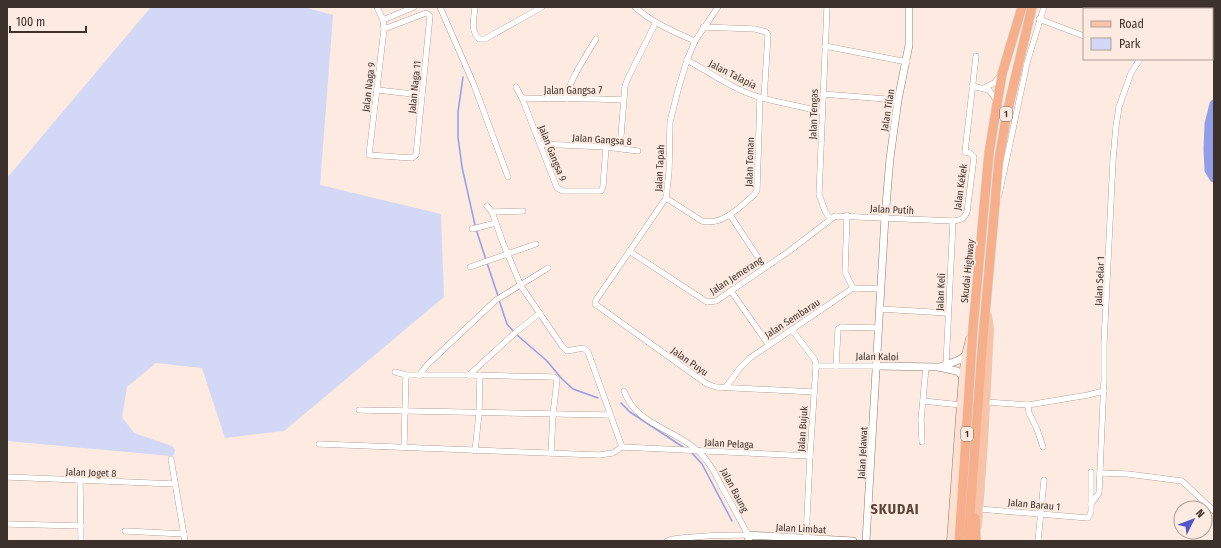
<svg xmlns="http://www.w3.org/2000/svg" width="1221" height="548" viewBox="0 0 1221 548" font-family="'Fira Sans Condensed',sans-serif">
<rect width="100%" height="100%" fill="#fdeae1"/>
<path fill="#d2d8f5" d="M151,7H303L333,15L320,185L441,214L444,297L284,431L225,438L202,368L156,363L127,387L122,417L134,433L172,446L175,450L174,455L171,456L7,441V178Z"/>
<path fill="#939ee9" d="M1214,104V178L1209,170L1208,149L1209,124Z"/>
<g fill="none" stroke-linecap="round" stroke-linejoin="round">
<g stroke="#939ee9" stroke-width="1.5">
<path d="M463,77L458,112V137L462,167L475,225"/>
<path d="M476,229L486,260"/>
<path d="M487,263L498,296"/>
<path d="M499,300L507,324L514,332"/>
<path d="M517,335L547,361L562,379L573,389L598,398"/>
<path d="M621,403L630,412L686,449"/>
<path d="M691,452L702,464L732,521"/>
</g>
<path stroke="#939ee9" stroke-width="9" d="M1214,104L1209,124L1208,149L1209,170L1214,178"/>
<defs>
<g id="minor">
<path d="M377,7L383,20L384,29L369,155L412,158L416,155L430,16L426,13L384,29"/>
<path d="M440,7L474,85L508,177"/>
<path d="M475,7C474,19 470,30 479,39H485L542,7"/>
<path d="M635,7C651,22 674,32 695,41"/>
<path d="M718,7L695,41L687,60L678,90L670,122L669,172L666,198L596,300L595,304L707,384L716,387L814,392"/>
<path d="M827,7L819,194L825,211L830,219"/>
<path d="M1187,8L1188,7"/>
<path d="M1133,9L1134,7"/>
<path d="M1039,19L1084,36"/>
<path d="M383,20L414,7"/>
<path d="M703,27L755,29L766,32L768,35L764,98"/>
<path d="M825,46L907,62"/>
<path d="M687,60C709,72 734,90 759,97C779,103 801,106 822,112"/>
<path d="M972,86L989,90L997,101"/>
<path d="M516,87L522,98L557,188L563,191H601L603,186L606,147"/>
<path d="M984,88L994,83L1001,75"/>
<path d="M377,90L422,95"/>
<path d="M823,94L898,100"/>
<path d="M522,98C556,99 590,98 623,100"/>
<path d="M567,99C566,85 588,53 596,39"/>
<path d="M540,144L606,147L638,151"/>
<path d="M620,148L625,86L628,78L656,22"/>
<path d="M999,195L1027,63L1044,7"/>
<path d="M666,198L702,221C722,226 740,207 754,195L757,190L760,98"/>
<path d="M487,206L492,212L503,243L521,286L562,346L567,351L583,348L588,352L622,447"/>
<path d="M492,212L523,211"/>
<path d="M730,215L765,268"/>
<path d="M847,215L845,272L853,288"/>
<path d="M472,229L496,223"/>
<path d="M629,251L707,302L716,301L788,252L835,216L953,221C961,220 964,219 967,212L974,157L970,153L965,152L976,56"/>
<path d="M470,267L536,244"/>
<path d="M731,291L768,344"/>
<path d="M880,309L948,313"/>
<path d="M792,330L815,360L816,366L810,456L806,538"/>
<path d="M946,365L953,221"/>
<path d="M816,366H877"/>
<path d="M836,366L838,329L841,327L879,328"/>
<path d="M395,372L406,375H469L554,377L557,380L553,414L551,453"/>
<path d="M419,375L428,364L496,300L548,268"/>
<path d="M469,375L516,332L540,313"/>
<path d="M726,387L740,368L750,358L853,288L881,289"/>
<path d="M624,391C636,425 675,429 698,451C710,462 716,475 723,489C732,504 740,520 748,535C730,535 713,535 695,537C685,538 677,537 667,541"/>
<path d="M923,401L961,405"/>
<path d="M985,402L1028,405L1088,395L1104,391"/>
<path d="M1028,405L1029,413L1037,429L1043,447"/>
<path d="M359,410L610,415"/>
<path d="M922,442L921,420L926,367"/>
<path d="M319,444L599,455L613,453L622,447L810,456"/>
<path d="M404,447L406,375"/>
<path d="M475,451L479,413L480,375"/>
<path d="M171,459L185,541"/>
<path d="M1100,473L1128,474L1182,481L1214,511"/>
<path d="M7,477L175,484"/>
<path d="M80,480L81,541"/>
<path d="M1091,504L1099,493L1104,380V343L1113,160L1116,126L1119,107L1131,73L1140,59"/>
<path d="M979,509L1088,518L1091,512V472"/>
<path d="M7,524L81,526"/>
<path d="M125,531L184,534"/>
<path d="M1038,541L1044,480"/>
</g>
<g id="tertiary">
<path d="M877,366L938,367L957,371L963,376"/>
<path d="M940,367L959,360L966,355"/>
<path d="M749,541L748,535L853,541"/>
<path d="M866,541L885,217L890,158L898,100L909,45V7"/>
</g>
<path id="secondary" d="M951,541L963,376L966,355L970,339"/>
<path id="primary" d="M977,526L983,442L989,330L987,316"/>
<g id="trunk">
<path d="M975,518L976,541"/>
<path d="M959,541L973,328L989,153L1002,74L1022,7"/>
<path d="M968,541L983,337L999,159L1007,113L1032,7"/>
</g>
</defs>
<use href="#minor" stroke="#93786b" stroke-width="6"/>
<use href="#tertiary" stroke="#93786b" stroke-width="8"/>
<use href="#secondary" stroke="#93786b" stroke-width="9"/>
<use href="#primary" stroke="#d4d2d0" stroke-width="10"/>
<use href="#trunk" stroke="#d4d2d0" stroke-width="10"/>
<use href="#minor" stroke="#fff" stroke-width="5.5"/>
<use href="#tertiary" stroke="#fff" stroke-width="7"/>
<use href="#secondary" stroke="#fce1d3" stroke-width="8"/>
<use href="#primary" stroke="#f8c3a7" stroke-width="9"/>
<use href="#trunk" stroke="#f6af8a" stroke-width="9"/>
</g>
<g text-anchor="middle" stroke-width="4" stroke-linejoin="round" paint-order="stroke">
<g fill="#fdeae1" stroke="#776862" stroke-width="1">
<rect x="1000" y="107" width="12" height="14" rx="3"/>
<rect x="961" y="427" width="12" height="14" rx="3"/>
</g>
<g font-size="9" font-weight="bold" fill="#3d312b">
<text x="1006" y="117">1</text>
<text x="967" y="437">1</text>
</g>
<g font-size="10" fill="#3d312b" stroke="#fdeae1">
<text transform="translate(733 74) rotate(27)" y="4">Jalan Talapia</text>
<text transform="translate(368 87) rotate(-83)" y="4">Jalan Naga 9</text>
<text transform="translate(414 87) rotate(-84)" y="4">Jalan Naga 11</text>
<text x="573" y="94">Jalan Gangsa 7</text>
<text transform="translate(887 110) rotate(-81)" y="4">Jalan Tilan</text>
<text transform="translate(813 114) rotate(-88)" y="4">Jalan Tengas</text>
<text transform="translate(602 139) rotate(4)" y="4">Jalan Gangsa 8</text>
<text transform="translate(553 153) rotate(68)" y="4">Jalan Gangsa 9</text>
<text transform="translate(749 162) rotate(-88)" y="4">Jalan Toman</text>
<text transform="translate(659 168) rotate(-87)" y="4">Jalan Tapah</text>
<text transform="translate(960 187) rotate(-82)" y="4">Jalan Kekek</text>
<text transform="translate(892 209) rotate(3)" y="4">Jalan Putih</text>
<text transform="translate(967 271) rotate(-84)" y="4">Skudai Highway</text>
<text transform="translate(736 275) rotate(-33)" y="4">Jalan Jemerang</text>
<text transform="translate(1099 281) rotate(-87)" y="4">Jalan Selar 1</text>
<text transform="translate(940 292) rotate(-87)" y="4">Jalan Keli</text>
<text transform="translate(792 318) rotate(-33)" y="4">Jalan Sembarau</text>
<text transform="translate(877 356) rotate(1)" y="4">Jalan Kaloi</text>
<text transform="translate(690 361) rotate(35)" y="4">Jalan Puyu</text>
<text transform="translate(802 429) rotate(-86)" y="4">Jalan Bujuk</text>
<text transform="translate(729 443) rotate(3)" y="4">Jalan Pelaga</text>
<text transform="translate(862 453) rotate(-87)" y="4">Jalan Jelawat</text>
<text transform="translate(91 472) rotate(2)" y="4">Jalan Joget 8</text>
<text transform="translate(735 490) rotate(62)" y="4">Jalan Baung</text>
<text transform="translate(1034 504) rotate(5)" y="4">Jalan Barau 1</text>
<text transform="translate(801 528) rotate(3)" y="4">Jalan Limbat</text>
</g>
<g font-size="14" font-weight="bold" letter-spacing="1" fill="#5b4236" stroke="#fdeae1">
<text x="895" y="514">SKUDAI</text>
</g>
</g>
<rect width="1221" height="548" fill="none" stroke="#3d312b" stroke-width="16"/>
<rect x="1083" y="8" width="130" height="52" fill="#fdeae1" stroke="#b0a098"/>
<rect x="1091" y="21" width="20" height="6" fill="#f8c3a7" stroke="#b0a098"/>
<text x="1119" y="28" font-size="12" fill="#3d312b">Road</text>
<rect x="1091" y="38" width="20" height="12" fill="#d2d8f5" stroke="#b0a098"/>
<text x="1119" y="48" font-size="12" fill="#3d312b">Park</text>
<g transform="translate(1193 520) rotate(48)"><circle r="19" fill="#fdeae1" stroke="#b0a098"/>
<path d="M0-3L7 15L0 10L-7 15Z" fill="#5256cd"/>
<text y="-6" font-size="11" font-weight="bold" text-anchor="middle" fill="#3d312b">N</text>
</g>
<path d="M10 26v6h76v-6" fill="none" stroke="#3d312b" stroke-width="2"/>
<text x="16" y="26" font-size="12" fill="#3d312b" stroke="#fdeae1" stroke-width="3" paint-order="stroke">100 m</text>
</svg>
